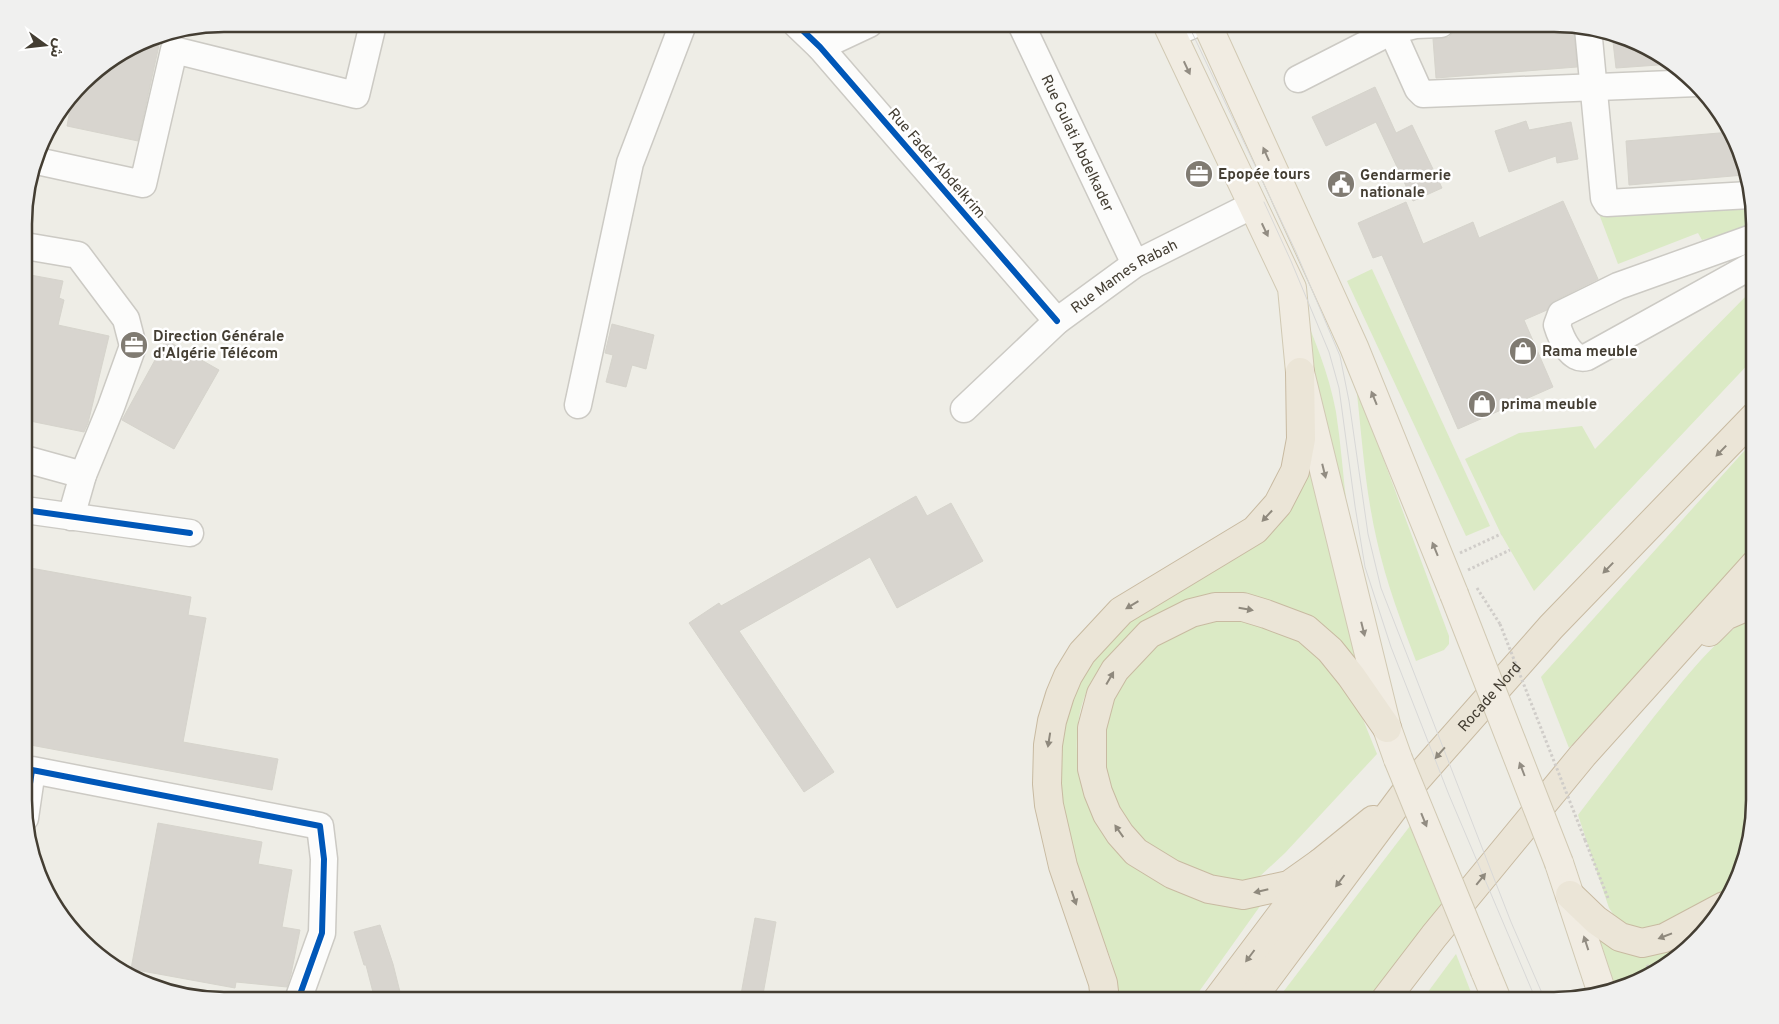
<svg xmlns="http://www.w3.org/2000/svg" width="1779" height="1024" viewBox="0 0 1779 1024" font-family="Overpass,'Noto Sans Arabic',sans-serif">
<rect width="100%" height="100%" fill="#eeede6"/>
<g fill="#dbeac5">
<path d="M1752,201L1755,211V225L1702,240L1698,233L1618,264L1596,206Z"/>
<path d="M1372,269L1490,526L1466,536L1347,281Z"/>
<path d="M1755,287V357L1534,591L1501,534L1465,459L1519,433L1582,426L1595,449Z"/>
<path d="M1298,299C1313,336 1329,373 1336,412C1341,444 1343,476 1347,508L1326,450Z"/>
<path d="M1356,385L1449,636V644L1444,650L1416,661C1401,621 1386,582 1377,541C1365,490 1362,437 1356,385Z"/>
<path d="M1755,439V548L1569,748L1541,677Z"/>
<path d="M1311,445L1363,677L1246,600C1210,616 1174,631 1138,647C1129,651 1109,657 1104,663C1086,684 1078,711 1077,737C1073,815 1120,871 1192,897C1215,905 1240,902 1263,902L1193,1000H1118L1112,962L1064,840L1056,758L1077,678L1110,634L1236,554Z"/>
<path d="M1755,615V813L1733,885L1664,928L1644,931L1628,927L1616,918L1609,908L1578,815C1603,782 1628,750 1653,718C1681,684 1716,635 1755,615Z"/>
<path d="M1236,616L1308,644L1356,702L1377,754L1285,853L1258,878L1240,882L1208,876L1156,853L1134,832L1117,809L1105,784L1098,738L1116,681L1176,627Z"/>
<path d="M1410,826L1442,904L1367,1000H1277Z"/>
<path d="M1712,922L1696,942L1655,973L1610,987L1591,929L1610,939Z"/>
<path d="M1456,954L1474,1000H1422Z"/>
</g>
<g fill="#d8d5cf" stroke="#d6d4cc">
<path d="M1556,24L1574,26L1577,67L1436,78L1433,39L1449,37L1453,33Z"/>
<path d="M1612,33L1655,51L1672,64L1616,68Z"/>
<path d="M161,36L138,141L67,126L72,99L92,74L148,39Z"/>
<path d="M1375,87L1396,133L1412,125L1442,188L1413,201L1376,122L1326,146L1312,117Z"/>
<path d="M1526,121L1529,130L1571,122L1578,159L1557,163L1556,156L1509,172L1495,131Z"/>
<path d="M1731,132L1744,175L1629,185L1626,141Z"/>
<path d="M1563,201L1598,279L1554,301L1547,310L1524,320L1553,387L1458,429L1382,255L1373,258L1358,223L1406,202L1423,244L1473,222L1479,238Z"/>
<path d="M25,274L63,281L59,298L64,300L58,325L109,336L88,423L84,432L25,420Z"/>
<path d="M612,324L654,335L646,369L632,365L626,387L606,382L613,355L605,353Z"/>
<path d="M166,340L219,370L174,449L122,420Z"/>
<path d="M916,496L927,516L951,503L983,561L897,608L870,557L739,631L834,772L804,792L689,623L719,603L721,606Z"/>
<path d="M25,567L191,597L188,615L206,618L183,742L278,759L272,790L25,744Z"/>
<path d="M158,823L262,842L258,864L292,870L282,927L300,930L291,974L287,987L236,982L235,988L131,969Z"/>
<path d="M755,918L776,922L762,1000H740Z"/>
<path d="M380,925L393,964L401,996L384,1000H375L366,965H364L354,932Z"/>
</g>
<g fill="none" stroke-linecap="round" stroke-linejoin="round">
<defs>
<g id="minor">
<path d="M796,24L820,47L1057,321"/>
<path id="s1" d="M1021,24L1135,264"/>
<path d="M1392,24V31L1418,89L1423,94L1697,83"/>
<path d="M1588,28L1604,198L1607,203L1750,195"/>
<path d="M1172,34L1195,24"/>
<path d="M820,47L869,24"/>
<path d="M1298,79L1392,31L1416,25L1441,24"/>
<path d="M37,161L143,184L174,50L356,95L373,24"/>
<path d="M1755,237L1618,286L1561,314L1557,325C1561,338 1571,362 1587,357L1755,264"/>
<path d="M25,246L78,255L126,319L133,346L111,407L83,475L71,517"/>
<path d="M578,405L630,163L683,24"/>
<path id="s2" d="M964,409L1057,321L1135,264L1253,205"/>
<path d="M25,459L83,475"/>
<path d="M25,510L190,533"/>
<path d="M25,818L32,770L320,826L324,859L322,933L298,1000"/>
</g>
<g id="major">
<path d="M1167,24L1292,288L1300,372L1387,728L1398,759"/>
<path d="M1207,24L1354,347L1454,594"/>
<path d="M1559,863L1601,990"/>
<path d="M1485,971L1497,1000"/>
</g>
<g id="highway">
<path d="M1709,632L1725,616L1755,603"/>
<path d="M1320,863L1289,885L1243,895L1209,889L1172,874L1136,852L1120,834L1107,814L1098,792L1092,769V728L1101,694L1115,670L1149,634L1191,613L1215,607H1243L1266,614L1306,629L1330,650L1351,676L1387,728"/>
<path d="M1570,895L1596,920L1620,937L1642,943L1664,938L1724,906"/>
<path d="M1105,1000L1103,983L1063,866L1049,805L1047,784L1048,745L1052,721L1060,695L1068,676L1082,653L1121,611L1255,530L1278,504L1295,471L1301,439L1300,372"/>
<path d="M1217,1000L1320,863L1373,820"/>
<path id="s3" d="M1251,1000L1408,789L1551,627L1755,416"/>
<path d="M1385,1000L1434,936L1583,755L1755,564"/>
</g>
</defs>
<use href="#minor" stroke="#cccac4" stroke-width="29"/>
<use href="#major" stroke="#d1c9b3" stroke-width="30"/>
<use href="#highway" stroke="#c8baa1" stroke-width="30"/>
<g stroke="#d0cdc9" stroke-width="3" stroke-dasharray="2.5 2.5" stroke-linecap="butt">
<path d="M1460,553L1501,534"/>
<path d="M1468,570L1510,550"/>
<path d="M1477,588L1500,624"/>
<path d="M1585,840L1608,898"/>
<path d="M1647,965L1652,974"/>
</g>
<use href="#minor" stroke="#fcfcfb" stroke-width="26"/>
<use href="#major" stroke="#f1ece2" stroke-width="28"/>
<use href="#highway" stroke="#ebe5d7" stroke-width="28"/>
<g stroke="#d8d8d7" stroke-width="1">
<path d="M1188,24L1296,252L1340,356L1349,401L1368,534L1381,588L1511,922L1545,1000"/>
<path d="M1264,202L1291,261L1329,352L1339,388L1355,506L1365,567L1391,647L1449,795L1536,1000"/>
</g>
<defs>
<g id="major-bridge">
<path d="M1454,594L1559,863"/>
<path d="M1398,759L1485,971"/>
</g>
</defs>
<use href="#major-bridge" stroke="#d1c9b3" stroke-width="30" stroke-linecap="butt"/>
<path stroke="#d0cdc9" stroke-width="3" stroke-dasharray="2.5 2.5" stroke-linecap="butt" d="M1500,624L1585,840"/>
<use href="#major-bridge" stroke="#f1ece2" stroke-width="28"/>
<defs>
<g id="cycleway">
<path d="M796,24L820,47L1057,321"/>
<path d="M25,510L190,533"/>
<path d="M25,818L32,770L320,826L324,859L322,933L298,1000"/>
</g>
</defs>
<use href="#cycleway" stroke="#fff" stroke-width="9"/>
<use href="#cycleway" stroke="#0057b8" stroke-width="6"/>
</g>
<defs><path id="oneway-solid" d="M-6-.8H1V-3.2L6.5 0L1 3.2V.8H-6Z" transform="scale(1.25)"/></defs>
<g fill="#928c82">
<use href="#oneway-solid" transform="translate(1187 68) rotate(65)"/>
<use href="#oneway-solid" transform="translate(1266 154) rotate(-114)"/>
<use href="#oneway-solid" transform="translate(1265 230) rotate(65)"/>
<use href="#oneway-solid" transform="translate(1374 398) rotate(-112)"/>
<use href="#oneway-solid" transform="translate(1324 471) rotate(76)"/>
<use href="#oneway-solid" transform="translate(1435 549) rotate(-112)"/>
<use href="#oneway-solid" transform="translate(1363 629) rotate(76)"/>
<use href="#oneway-solid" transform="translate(1522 769) rotate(-111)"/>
<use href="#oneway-solid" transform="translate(1424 820) rotate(68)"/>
<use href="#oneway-solid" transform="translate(1586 943) rotate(-108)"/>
</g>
<g fill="#8f897d">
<use href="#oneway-solid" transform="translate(1721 451) rotate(134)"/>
<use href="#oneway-solid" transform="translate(1267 516) rotate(133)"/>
<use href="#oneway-solid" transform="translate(1608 568) rotate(134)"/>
<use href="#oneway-solid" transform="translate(1132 605) rotate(149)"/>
<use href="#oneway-solid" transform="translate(1246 609) rotate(10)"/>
<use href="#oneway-solid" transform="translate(1110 678) rotate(-60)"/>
<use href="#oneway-solid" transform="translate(1049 740) rotate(99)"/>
<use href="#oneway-solid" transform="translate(1440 753) rotate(131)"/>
<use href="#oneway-solid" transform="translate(1119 831) rotate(-125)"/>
<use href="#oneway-solid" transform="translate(1481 879) rotate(-51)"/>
<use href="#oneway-solid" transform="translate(1340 881) rotate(127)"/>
<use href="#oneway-solid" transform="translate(1261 891) rotate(167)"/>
<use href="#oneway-solid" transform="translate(1074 898) rotate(71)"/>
<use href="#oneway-solid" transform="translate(1665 936) rotate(159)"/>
<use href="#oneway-solid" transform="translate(1250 956) rotate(127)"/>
</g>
<defs>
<symbol id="office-disc" viewBox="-11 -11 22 22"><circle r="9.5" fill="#807b72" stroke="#fff"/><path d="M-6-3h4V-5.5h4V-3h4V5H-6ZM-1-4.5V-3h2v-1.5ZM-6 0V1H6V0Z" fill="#fff"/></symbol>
<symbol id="civic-disc" viewBox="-11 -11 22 22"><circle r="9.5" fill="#807b72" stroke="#fff"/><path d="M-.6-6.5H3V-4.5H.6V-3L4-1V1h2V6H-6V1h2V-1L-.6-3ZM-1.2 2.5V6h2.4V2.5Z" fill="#fff"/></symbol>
<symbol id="shop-disc" viewBox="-11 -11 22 22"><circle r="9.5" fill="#807b72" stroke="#fff"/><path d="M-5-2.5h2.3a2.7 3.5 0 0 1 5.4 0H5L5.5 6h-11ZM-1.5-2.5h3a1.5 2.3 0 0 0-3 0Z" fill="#fff"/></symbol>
</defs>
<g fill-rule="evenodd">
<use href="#office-disc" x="1183" y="158" width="32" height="32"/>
<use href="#civic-disc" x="1325" y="168" width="32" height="32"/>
<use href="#office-disc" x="118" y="329" width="32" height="32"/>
<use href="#shop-disc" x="1507" y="335" width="32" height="32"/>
<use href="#shop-disc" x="1466" y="388" width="32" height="32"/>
</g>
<g text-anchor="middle" stroke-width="5" stroke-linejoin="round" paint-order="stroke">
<g font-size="15" fill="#443e33" stroke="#fff">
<text dy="5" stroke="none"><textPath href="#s1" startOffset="132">Rue Gulati Abdelkader</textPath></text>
<text transform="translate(937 163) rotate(49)" y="5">Rue Fader Abdelkrim</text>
<text dy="5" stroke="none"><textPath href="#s2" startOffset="209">Rue Mames Rabah</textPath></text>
<text dy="5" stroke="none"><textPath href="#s3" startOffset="386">Rocade Nord</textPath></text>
</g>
<g font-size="15" font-weight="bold" fill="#443e33" stroke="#fff" text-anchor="start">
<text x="1218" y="179">Epopée tours</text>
<text x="1360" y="180">Gendarmerie<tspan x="1360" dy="17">nationale</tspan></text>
<text x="153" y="341">Direction Générale<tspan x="153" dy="17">d'Algérie Télécom</tspan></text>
<text x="1542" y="356">Rama meuble</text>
<text x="1501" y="409">prima meuble</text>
</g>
</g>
<path d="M0 0H1779V1024H0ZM224 32H1554A192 192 0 0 1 1746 224V800A192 192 0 0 1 1554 992H224A192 192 0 0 1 32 800V224A192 192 0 0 1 224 32Z" fill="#f0f0ef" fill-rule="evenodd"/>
<path fill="none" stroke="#443e33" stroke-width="2.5" d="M224 32H1554A192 192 0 0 1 1746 224V800A192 192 0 0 1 1554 992H224A192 192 0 0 1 32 800V224A192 192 0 0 1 224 32Z"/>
<g transform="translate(45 45) rotate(105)" stroke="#ffffff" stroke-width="4" paint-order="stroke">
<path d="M0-4L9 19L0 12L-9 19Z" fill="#443e33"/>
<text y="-8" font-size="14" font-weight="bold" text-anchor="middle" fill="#443e33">ش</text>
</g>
</svg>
